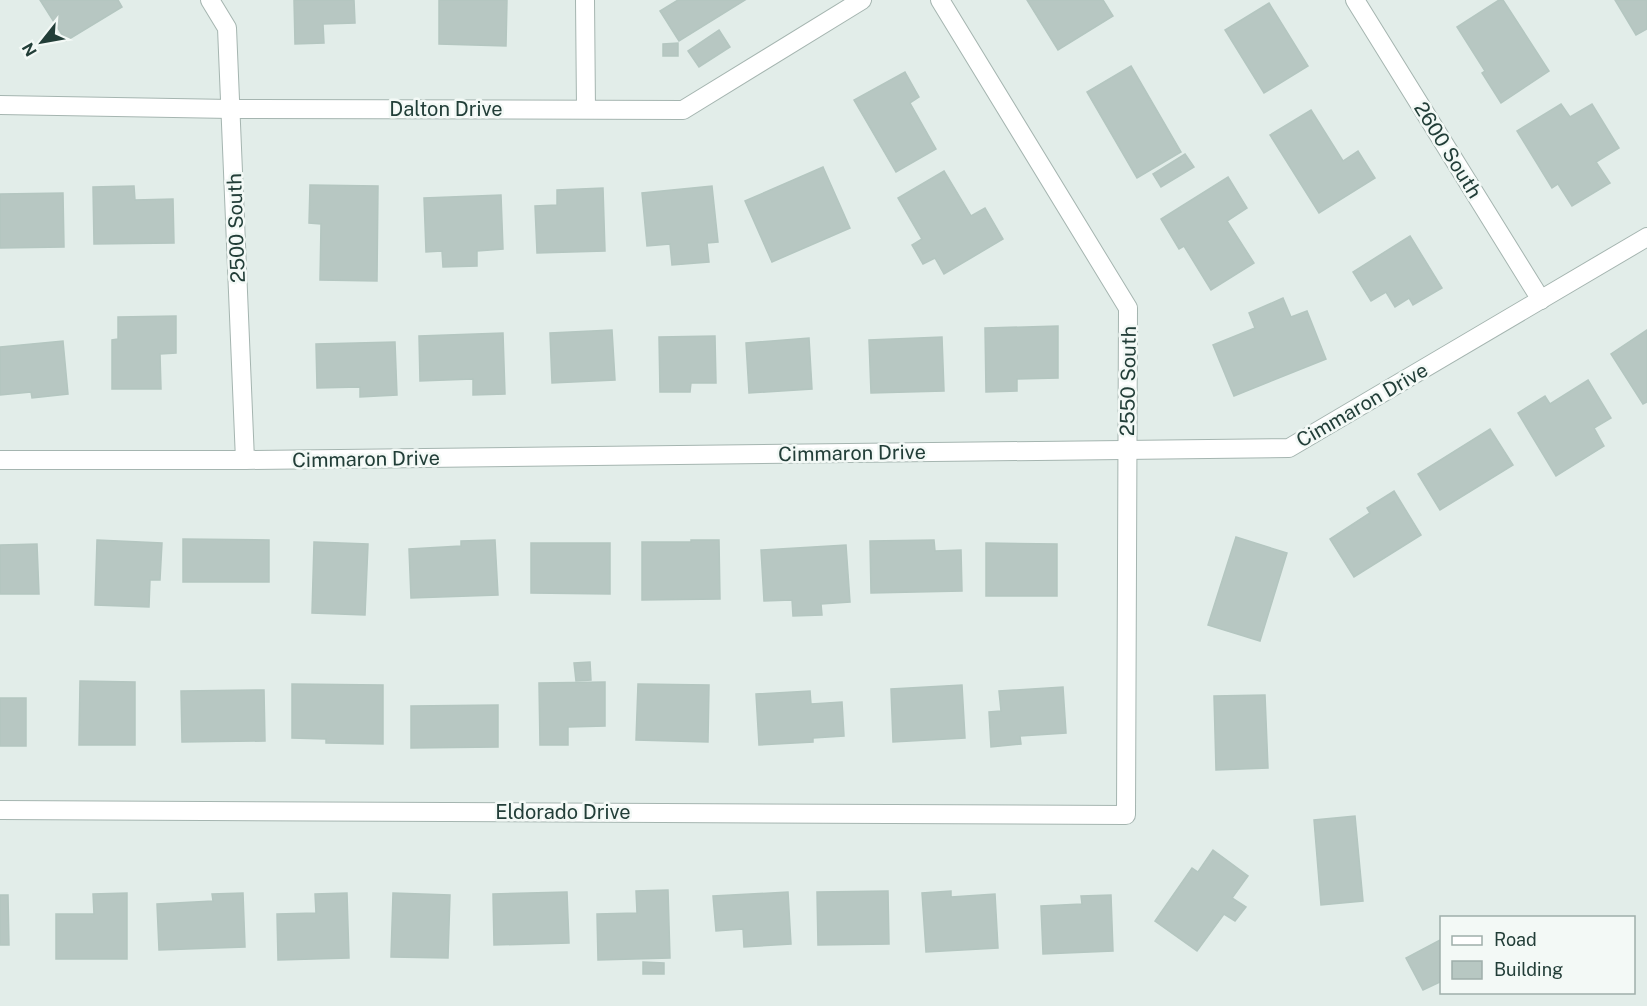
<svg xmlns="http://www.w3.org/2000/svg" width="1647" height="1006" viewBox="0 0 1647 1006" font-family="'Public Sans',sans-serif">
<rect width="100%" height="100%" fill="#e2ede9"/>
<g fill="#b7c7c2" stroke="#b4c6c0" stroke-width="1.5">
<path d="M40,0H118L122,7L66,41Z"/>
<path d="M294,0H354L355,23L323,24L324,43L295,44Z"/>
<path d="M439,0H507L506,46L439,44Z"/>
<path d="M678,0H745L679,41L660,11Z"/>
<path d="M1027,0H1103L1113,16L1058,50Z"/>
<path d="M1499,0H1503L1549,71L1501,103L1482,73L1485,71L1457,27Z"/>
<path d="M1615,0H1647V29L1636,35Z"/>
<path d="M1269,3L1308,66L1264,93L1225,30Z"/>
<path d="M719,30L730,47L699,67L688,51Z"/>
<path d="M678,43V56H663V44Z"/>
<path d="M1131,66L1181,152L1137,178L1087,92Z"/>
<path d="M905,72L919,97L910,103L936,149L896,172L854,100Z"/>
<path d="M1561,104L1570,117L1592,104L1619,148L1596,162L1610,183L1572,206L1558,184L1552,188L1517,131Z"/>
<path d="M1311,110L1343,161L1358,151L1375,178L1319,213L1270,135Z"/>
<path d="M1185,154L1194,167L1161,187L1153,174Z"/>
<path d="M823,167L850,228L772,262L745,201Z"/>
<path d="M944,171L971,216L985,208L1003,239L944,274L935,258L923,264L912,245L922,239L898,198Z"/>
<path d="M1228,177L1247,208L1227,221L1254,263L1211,290L1184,246L1179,249L1161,219Z"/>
<path d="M310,185L378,186L377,281L320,280L321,224L309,223Z"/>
<path d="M134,186L135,200L173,199L174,243L94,244L93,187Z"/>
<path d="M712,186L718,242L707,243L709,262L672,265L670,244L647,246L642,193Z"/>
<path d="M603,188L605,251L537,253L535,206L557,205V190Z"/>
<path d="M63,193L64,247L0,248V194Z"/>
<path d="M501,195L503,249L477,251V266L443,267L442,251L426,252L424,198Z"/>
<path d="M1410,236L1442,288L1413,305L1409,298L1395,307L1386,292L1371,301L1353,272Z"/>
<path d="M1283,298L1291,317L1307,311L1326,359L1234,396L1213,345L1255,328L1249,313Z"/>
<path d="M176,316V353L160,354L161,389H112V340L118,339V317Z"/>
<path d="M1058,326V378L1017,379V391L986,392L985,328Z"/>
<path d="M612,330L615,380L552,383L550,333Z"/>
<path d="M1647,330V402L1643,404L1611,354Z"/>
<path d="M503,333L505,394L473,395V379L420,381L419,336Z"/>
<path d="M715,336L716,383H691L690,392H660L659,337Z"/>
<path d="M942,337L944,391L871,393L869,340Z"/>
<path d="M809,338L812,389L749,393L746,343Z"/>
<path d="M63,341L68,394L32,398L31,392L0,395V347Z"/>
<path d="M395,342L397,395L360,397V387L317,388L316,344Z"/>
<path d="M1588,380L1611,418L1594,428L1604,446L1556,476L1518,413L1545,396L1550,404Z"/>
<path d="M1490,429L1513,465L1440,510L1418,474Z"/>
<path d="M1394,491L1421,535L1354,577L1330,539L1370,513L1367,508Z"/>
<path d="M1236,537L1287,553L1260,641L1208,625Z"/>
<path d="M183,539L269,540V582H183Z"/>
<path d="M97,540L162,543L160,580H150L149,607L95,605Z"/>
<path d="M495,540L498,595L411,598L409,549L461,546V541Z"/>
<path d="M691,540H719L720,599L642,600V542H691Z"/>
<path d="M934,540L935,551L961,550L962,591L871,593L870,541Z"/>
<path d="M314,542L368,544L365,615L312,613Z"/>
<path d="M531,543H610V594L531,593Z"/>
<path d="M986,543L1057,544V596H986Z"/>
<path d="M37,544L39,594H0V545Z"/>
<path d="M846,545L850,602L821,604L822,615L793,616L792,600L764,601L761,550Z"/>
<path d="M590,662L591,680L576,681L574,663Z"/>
<path d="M80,681L135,682V745H79Z"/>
<path d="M605,682V726L568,727V745H540L539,683Z"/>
<path d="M292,684L383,685V744L326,743V739L292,738Z"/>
<path d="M638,684L709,685L708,742L636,740Z"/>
<path d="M962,685L965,738L893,742L891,689Z"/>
<path d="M1063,687L1066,733L1020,736L1021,744L991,747L989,712L1001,711L999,691Z"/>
<path d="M264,690L265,741L182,742L181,691Z"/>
<path d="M810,691L811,704L842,702L844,736L813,738V742L759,745L756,694Z"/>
<path d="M1265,695L1268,768L1216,770L1214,696Z"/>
<rect x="0" y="698" width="26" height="48"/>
<path d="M498,705V747L411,748V706Z"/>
<path d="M1355,816L1363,901L1321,905L1314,820Z"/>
<path d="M1213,850L1248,876L1232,898L1246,907L1235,921L1224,914L1197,951L1155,921L1192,868L1198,872Z"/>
<path d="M668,890L670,958L598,960L597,914L637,913L636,891Z"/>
<path d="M888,891L889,944L818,945L817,892Z"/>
<path d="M951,891V897L995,894L998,948L926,952L922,893Z"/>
<path d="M567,892L569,943L494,945L493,894Z"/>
<path d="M788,892L791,944L744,947L743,929L716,931L713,896Z"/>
<path d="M127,893V959H56V914H94L93,894Z"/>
<path d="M243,893L245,947L159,950L157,904L213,901L212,894Z"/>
<path d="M347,893L349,958L278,960L277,914L316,913L315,894Z"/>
<path d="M393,893L450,895L448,958L391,957Z"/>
<path d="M0,895H8L9,945H0Z"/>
<path d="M1111,895L1113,951L1043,954L1041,906L1082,904L1081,896Z"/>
<path d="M1442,939V981L1423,990L1406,958Z"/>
<path d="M643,962L664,963V974H643Z"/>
</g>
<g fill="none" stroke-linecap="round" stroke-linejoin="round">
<defs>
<g id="minor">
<path d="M210,0L227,28L245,460"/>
<path d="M585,0L586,109"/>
<path d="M1355,0L1541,300"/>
<path d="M0,105L231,109L683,110L862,0"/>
<path d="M0,460H245L1289,448L1647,237"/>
<path d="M0,810L1126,815L1128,308L940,0"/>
</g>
</defs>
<use href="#minor" stroke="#a5b5b0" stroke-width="20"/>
<use href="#minor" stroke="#fff" stroke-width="18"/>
</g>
<g text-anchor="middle" stroke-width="5" stroke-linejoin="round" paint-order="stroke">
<g font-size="20" fill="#223e38" stroke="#f3f9f6">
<text x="446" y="116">Dalton Drive</text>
<text transform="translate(1448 150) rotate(58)" y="7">2600 South</text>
<text transform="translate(236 228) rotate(-92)" y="7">2500 South</text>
<text transform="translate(1128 381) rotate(-89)" y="7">2550 South</text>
<text transform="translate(1362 405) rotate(-30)" y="7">Cimmaron Drive</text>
<text transform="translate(852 453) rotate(-1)" y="7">Cimmaron Drive</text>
<text transform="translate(366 459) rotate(-1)" y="7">Cimmaron Drive</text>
<text x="563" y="819">Eldorado Drive</text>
</g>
</g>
<rect x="1440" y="916" width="195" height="78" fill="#f3f9f6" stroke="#9faeaa" stroke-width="1.5"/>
<rect x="1452" y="936" width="30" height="9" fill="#ffffff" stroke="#9faeaa" stroke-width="1.5"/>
<text x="1494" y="946" font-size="18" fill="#223e38">Road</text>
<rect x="1452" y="961" width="30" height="18" fill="#b7c7c2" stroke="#9faeaa" stroke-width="1.5"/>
<text x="1494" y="976" font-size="18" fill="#223e38">Building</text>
<g transform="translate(42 42) rotate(239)" stroke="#f3f9f6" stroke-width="4.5" paint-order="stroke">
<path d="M0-4.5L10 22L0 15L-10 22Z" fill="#223e38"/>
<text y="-9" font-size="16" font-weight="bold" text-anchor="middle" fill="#223e38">N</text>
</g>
</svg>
